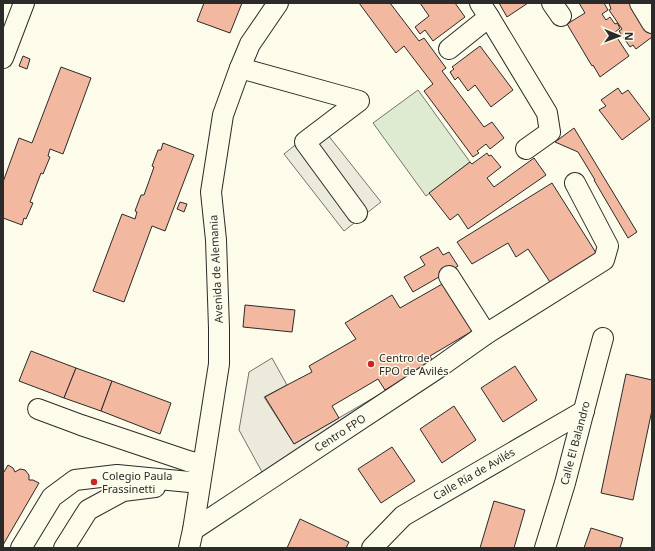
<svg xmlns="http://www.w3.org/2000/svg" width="655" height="551" viewBox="0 0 655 551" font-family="'Noto Sans',sans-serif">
<rect width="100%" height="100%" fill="#fdfbea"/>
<path fill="#deebd1" stroke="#74746e" d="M418,90L470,162L426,196L373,123Z"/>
<g fill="#eceadb" stroke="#74746e">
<path d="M320,125L381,202L344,231L284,154Z"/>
<path d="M272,358L287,385L264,397L294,444L435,362L231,494L262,472L239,430L249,372Z"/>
</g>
<g fill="#f2b8a0" stroke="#2b2b2b">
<path d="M204,3H242L230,33L197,21Z"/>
<path d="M359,3H390L419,41L424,38L446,68L442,71L484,127L492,122L504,138L490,149L486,144L477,151L479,153L473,157L424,91L433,84L404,46L396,53Z"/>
<path d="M420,3H455L465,17L433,41L425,30L420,34L415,27L429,16Z"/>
<path d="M499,3H528L507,17Z"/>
<path d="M579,3H604L608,10L602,14L606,20L610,17L615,24L617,23L620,28L614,33L629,56L600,77L593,65L592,66L567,24L585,13Z"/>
<path d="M609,3H632L652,35V37L636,49L633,45L630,47L619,31L622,29L609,10L611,9Z"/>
<path d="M480,46L513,90L491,107L475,85L468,91L458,77L455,80L450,72L454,69L452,67Z"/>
<path d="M23,56L30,59L27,69L19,66Z"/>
<path d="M61,67L91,78L63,154L50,149L48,156L50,157L43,174L41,173L30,202L33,203L26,219L24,218L22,225L3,218V182L19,138L32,143Z"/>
<path d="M618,88L622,94L628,90L650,119L622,140L599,110L606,106L601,100Z"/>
<path d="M574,128L637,232L628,238L594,180H595L578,152L555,142Z"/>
<path d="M163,143L194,155L165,231L152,226L124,302L93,291L122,214L135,219L137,212L135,211L141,195H144L154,167L152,166L158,150H161Z"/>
<path d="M487,153L489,156L491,155L501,167L487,178L494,187L534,158L546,175L468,229L458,214L450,220L429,193L470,162L472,164Z"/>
<path d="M552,183L598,256L550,282L528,249L516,257L508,243L472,264L457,242Z"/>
<path d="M180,202L187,204L184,212L177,209Z"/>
<path d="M438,247L443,255L449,252L458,266L413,292L404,277L425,265L420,257Z"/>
<path d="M444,283L474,330L430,356L433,362L385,390L378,379L332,406L339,418L294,444L265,397L287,385L312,372L309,366L356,339L345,323L392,295L400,308Z"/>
<path d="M245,305L295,310L292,332L243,327Z"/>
<path d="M31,351L76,368L64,398L19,381Z"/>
<path d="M515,366L537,400L503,422L481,388Z"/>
<path d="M76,368L112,381L101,411L64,398Z"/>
<path d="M626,374L652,380V410L633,500L601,493Z"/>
<path d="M112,381L171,403L160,434L101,411Z"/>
<path d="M454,406L476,440L442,463L420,429Z"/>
<path d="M392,447L415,481L381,503L358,469Z"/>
<path d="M8,465L13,468L15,472L20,469L25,470L29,475V480H33L39,483L3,545V472H4Z"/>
<path d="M494,501L525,510L514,548H480Z"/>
<path d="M300,519L349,542L346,548H287Z"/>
<path d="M591,528L623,538L620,548H584Z"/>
</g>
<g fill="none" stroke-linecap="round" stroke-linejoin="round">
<defs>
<g id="minor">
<path d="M552,3L561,16"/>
<path d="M640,3L652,23"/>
<path d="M489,17L547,113L550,132L526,149"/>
<path d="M449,49L489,17L480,3"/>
<path d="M3,58L24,3"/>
<path d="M240,68L359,101L305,142L357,213"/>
<path d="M449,276L486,334"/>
<path d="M38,409L81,425L188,461L203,465"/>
<path d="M193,530L438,368L486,334L604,260L608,246L575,183"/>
<path d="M21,548L52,497L75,480L117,475L200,483"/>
<path d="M64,548L88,510L123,491L155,487"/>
<path d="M189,548L193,530L219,364V328L216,240L211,192L223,115L240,68L250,44L278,3"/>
<path d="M372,548L403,516L584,411"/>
<path d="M545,548L565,483L596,364L603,338"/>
</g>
</defs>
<use href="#minor" stroke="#2b2b2b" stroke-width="22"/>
<use href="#minor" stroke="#fdfbea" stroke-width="20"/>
</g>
<g fill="#c62828" stroke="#fdfbea" stroke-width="1.5">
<circle cx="371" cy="364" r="4"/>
<circle cx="94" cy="482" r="4"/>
</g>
<g text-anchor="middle" stroke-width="3" stroke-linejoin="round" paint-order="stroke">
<g font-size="11" fill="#2b2b2b" stroke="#fdfbea">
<text transform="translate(216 269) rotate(-93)" y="4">Avenida de Alemania</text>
<text transform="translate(340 433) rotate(-33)" y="4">Centro FPO</text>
<text transform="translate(575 443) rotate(-75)" y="4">Calle El Balandro</text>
<text transform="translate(474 474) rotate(-30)" y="4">Calle Ría de Avilés</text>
</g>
<g font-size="11" fill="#2b2b2b" stroke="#fdfbea" text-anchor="start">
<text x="379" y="362">Centro de<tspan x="379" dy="13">FPO de Avilés</tspan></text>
<text x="102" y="480">Colegio Paula<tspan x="102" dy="13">Frassinetti</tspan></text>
</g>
</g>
<rect width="655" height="551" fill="none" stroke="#2b2b2b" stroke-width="8"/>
<g transform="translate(619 36) rotate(91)" stroke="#fdfbea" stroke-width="3" paint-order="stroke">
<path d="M0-3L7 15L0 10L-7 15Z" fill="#2b2b2b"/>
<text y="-6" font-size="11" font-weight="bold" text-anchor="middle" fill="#2b2b2b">N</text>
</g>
</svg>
